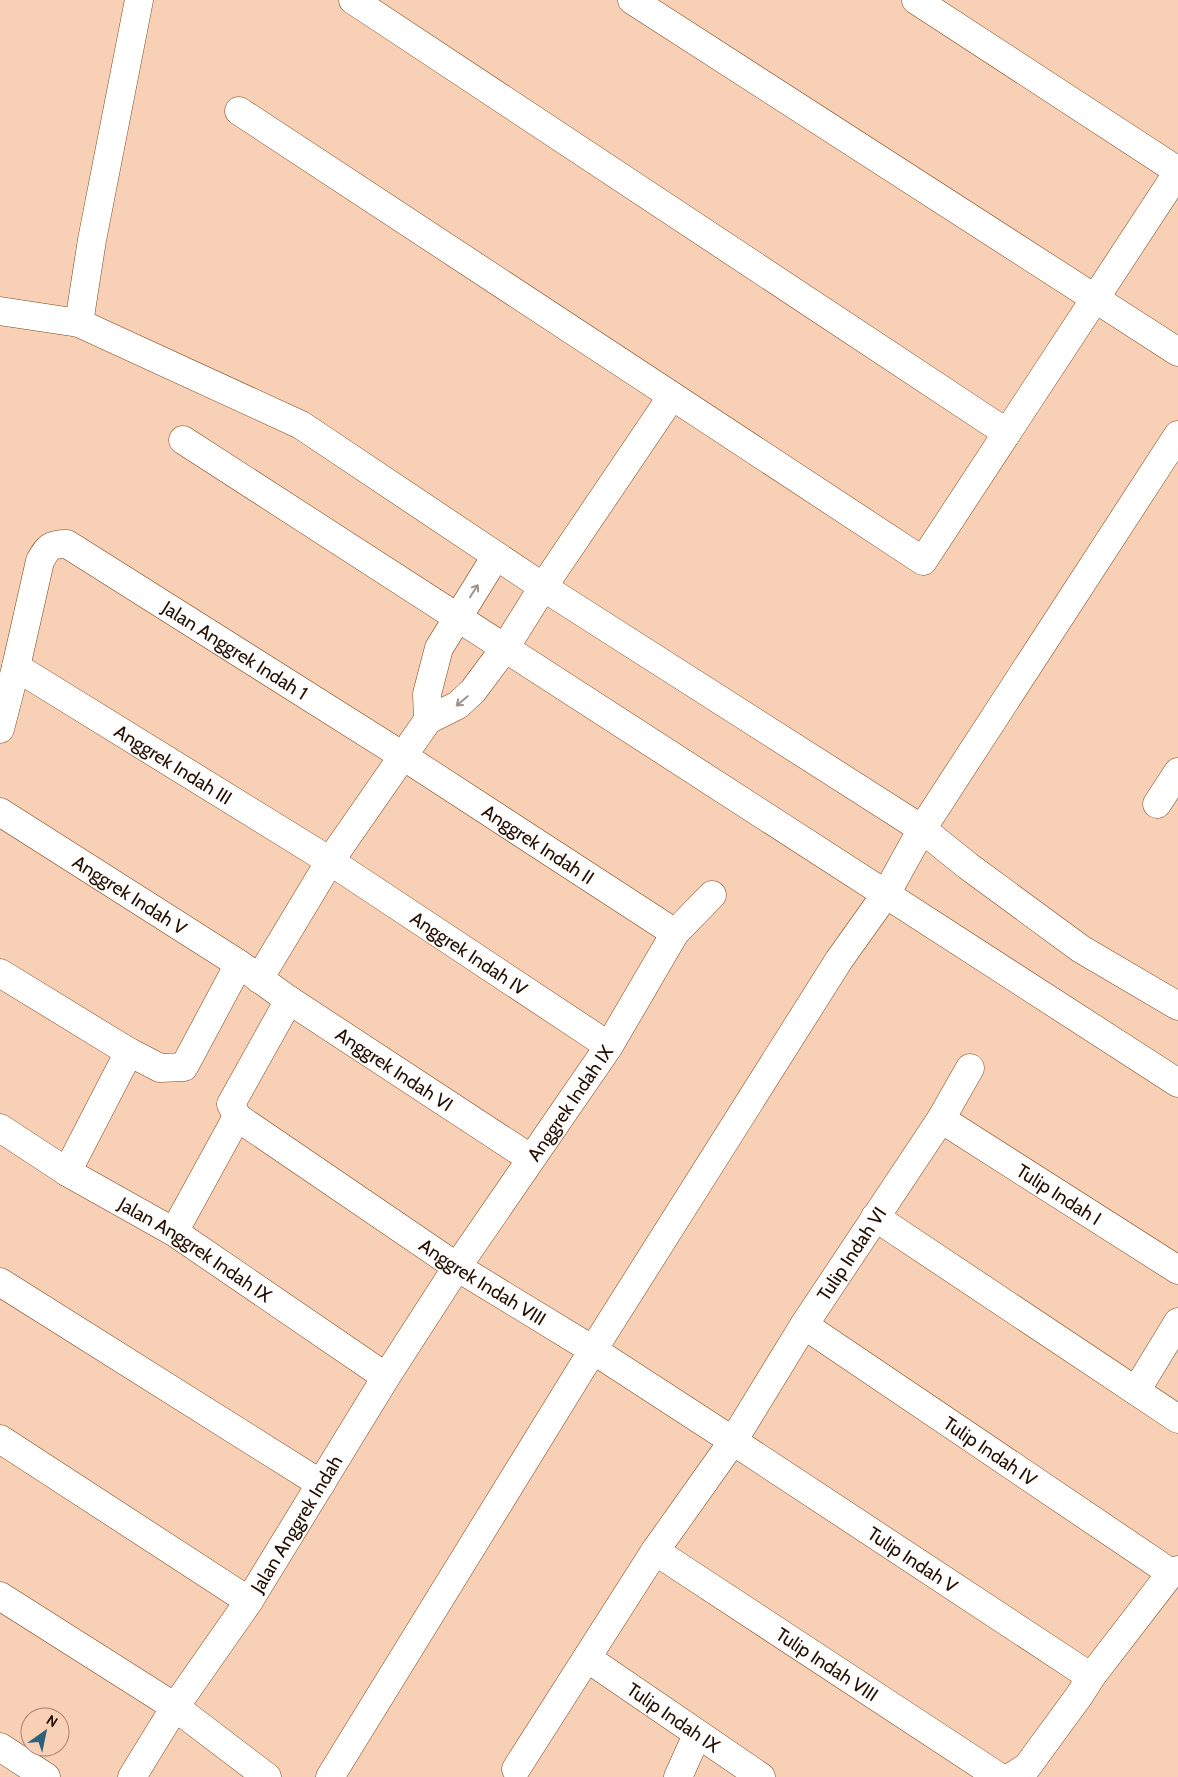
<svg xmlns="http://www.w3.org/2000/svg" width="1178" height="1777" viewBox="0 0 1178 1777" font-family="Cabin,sans-serif">
<rect width="100%" height="100%" fill="#f8d0b6"/>
<g fill="none" stroke-linecap="round" stroke-linejoin="round">
<defs>
<g id="minor">
<path d="M353,0L1007,433"/>
<path d="M632,0L1178,352"/>
<path d="M916,0L1178,171"/>
<path d="M239,111L923,561L1178,172"/>
<path d="M0,311L79,323L301,425L543,587L922,829L968,866L1081,949L1178,1006"/>
<path d="M79,323L92,240L139,0"/>
<path d="M183,440L1178,1083"/>
<path id="s1" d="M16,667L330,861L609,1046"/>
<path d="M428,720L427,694L439,648L496,556"/>
<path id="s2" d="M0,729L16,667L40,561C48,547 50,544 67,544L403,756L675,933"/>
<path d="M1157,804L1178,772"/>
<path id="s3" d="M0,812L239,964L289,1000L530,1158"/>
<path d="M0,973L129,1052"/>
<path d="M259,979L330,861L428,720L458,705L473,691L505,648L543,587L672,396"/>
<path id="s4" d="M237,1117L457,1267L593,1350L733,1441L1091,1677"/>
<path id="s5" d="M941,1119L1178,1270"/>
<path id="s6" d="M0,1128L67,1172L174,1232L386,1377"/>
<path d="M67,1172L129,1052L160,1068L184,1067L239,964"/>
<path d="M875,1217L1178,1419"/>
<path d="M174,1232L237,1117L231,1104L289,1000"/>
<path d="M0,1282L321,1484"/>
<path id="s7" d="M804,1325L1171,1573L1178,1570"/>
<path d="M1136,1391L1178,1322"/>
<path d="M0,1439L249,1601"/>
<path id="s8" d="M655,1551L999,1777"/>
<path d="M0,1596L175,1707L267,1777"/>
<path id="s9" d="M587,1658L761,1777"/>
<path d="M0,1747L46,1777"/>
<path id="s10" d="M516,1769L655,1551L733,1441L804,1325L941,1119L970,1068"/>
<path id="s11" d="M132,1777L175,1707L249,1601L386,1377L457,1267L609,1046L675,933L712,895"/>
<path d="M330,1777L593,1350L839,960L886,894L922,829L1178,435"/>
<path d="M678,1777L697,1735"/>
<path d="M1011,1777L1027,1767L1079,1696L1091,1677L1171,1573"/>
</g>
</defs>
<use href="#minor" stroke="#7e461b" stroke-width="29"/>
<use href="#minor" stroke="#fff" stroke-width="28"/>
</g>
<defs><path id="oneway-shaft" d="M-6 0H5M1.5-3L5.5 0L1.5 3" fill="none" stroke-width="1.6" stroke-linecap="round" stroke-linejoin="round" transform="scale(1.25)"/></defs>
<g stroke="#9d938d">
<use href="#oneway-shaft" transform="translate(474 591) rotate(-57)"/>
<use href="#oneway-shaft" transform="translate(462 701) rotate(140)"/>
</g>
<g text-anchor="middle" stroke-width="4.5" stroke-linejoin="round" paint-order="stroke">
<g font-size="19" fill="#260f01" stroke="#f8d0b6">
<text dy="7" stroke="none"><textPath href="#s2" startOffset="406">Jalan Anggrek Indah 1</textPath></text>
<text dy="7" stroke="none"><textPath href="#s1" startOffset="185">Anggrek Indah III</textPath></text>
<text dy="7" stroke="none"><textPath href="#s2" startOffset="766">Anggrek Indah II</textPath></text>
<text dy="7" stroke="none"><textPath href="#s3" startOffset="154">Anggrek Indah V</textPath></text>
<text dy="7" stroke="none"><textPath href="#s1" startOffset="536">Anggrek Indah IV</textPath></text>
<text dy="7" stroke="none"><textPath href="#s3" startOffset="471">Anggrek Indah VI</textPath></text>
<text dy="7" stroke="none"><textPath href="#s11" startOffset="804">Anggrek Indah IX</textPath></text>
<text dy="7" stroke="none"><textPath href="#s5" startOffset="140">Tulip Indah I</textPath></text>
<text dy="7" stroke="none"><textPath href="#s6" startOffset="230">Jalan Anggrek Indah IX</textPath></text>
<text dy="7" stroke="none"><textPath href="#s10" startOffset="615">Tulip Indah VI</textPath></text>
<text dy="7" stroke="none"><textPath href="#s4" startOffset="296">Anggrek Indah VIII</textPath></text>
<text dy="7" stroke="none"><textPath href="#s7" startOffset="225">Tulip Indah IV</textPath></text>
<text dy="7" stroke="none"><textPath href="#s11" startOffset="302">Jalan Anggrek Indah</textPath></text>
<text dy="7" stroke="none"><textPath href="#s4" startOffset="808">Tulip Indah V</textPath></text>
<text dy="7" stroke="none"><textPath href="#s8" startOffset="206">Tulip Indah VIII</textPath></text>
<text dy="7" stroke="none"><textPath href="#s9" startOffset="105">Tulip Indah IX</textPath></text>
</g>
</g>
<g transform="translate(45 1732) rotate(33)"><circle r="24" fill="#f8d0b6" stroke="#a4836e"/>
<path d="M0-4L9 19L0 12L-9 19Z" fill="#2c617d"/>
<text y="-8" font-size="14" font-weight="bold" text-anchor="middle" fill="#260f01">N</text>
</g>
</svg>
